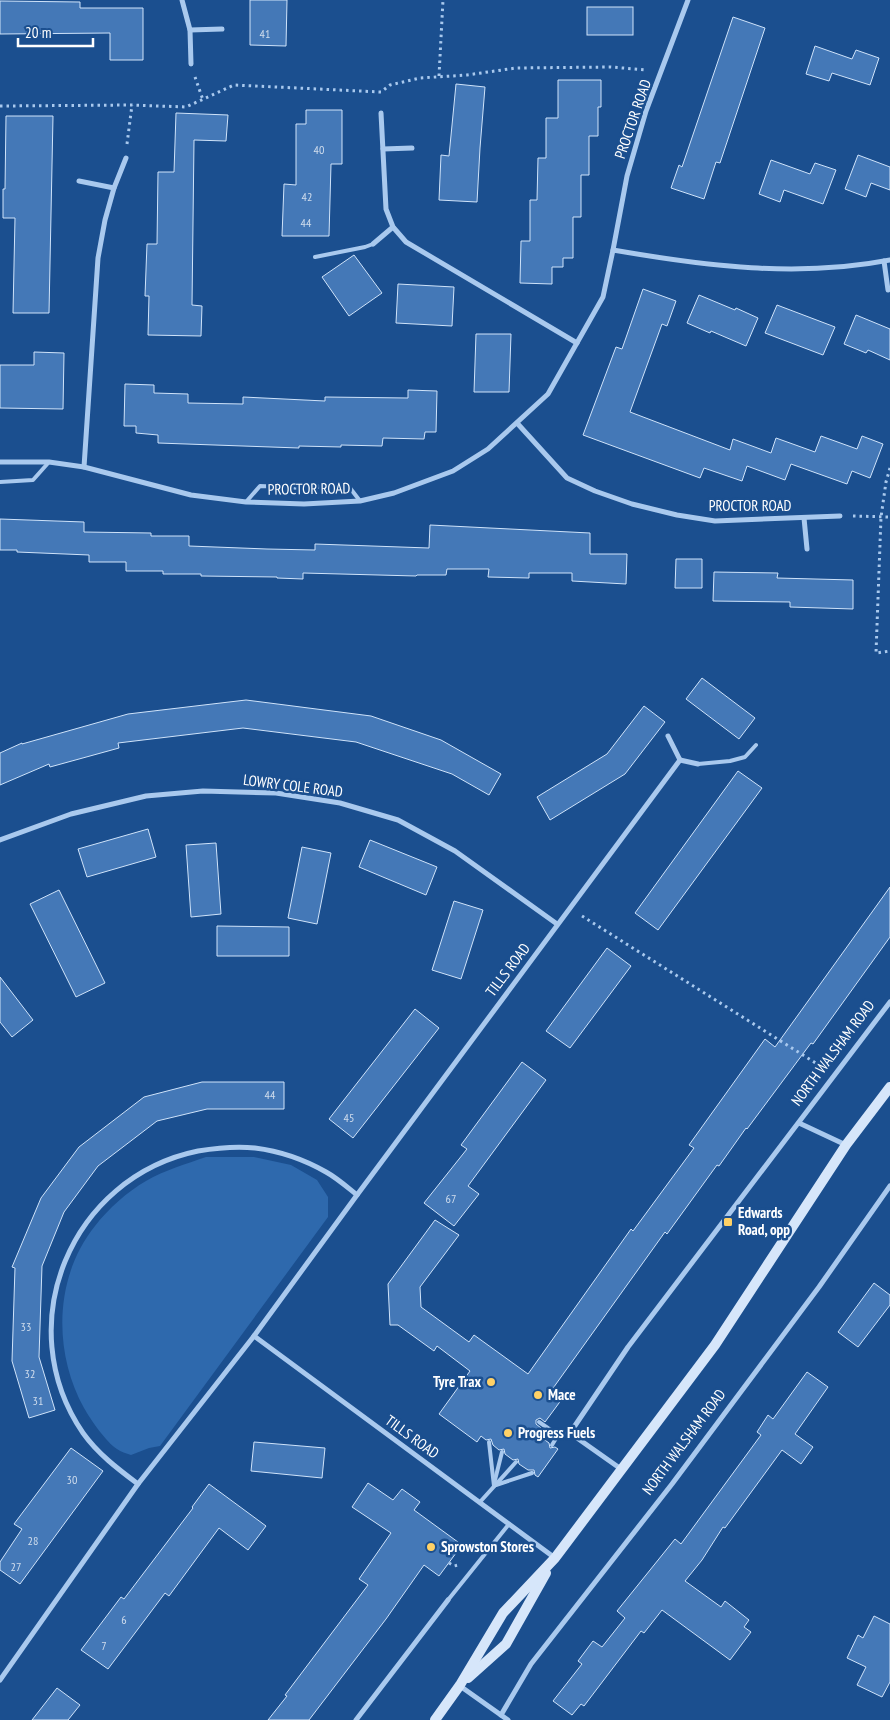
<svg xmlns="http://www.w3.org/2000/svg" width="890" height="1720" viewBox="0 0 890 1720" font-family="'PT Sans Narrow',sans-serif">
<rect width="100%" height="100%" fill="#1b4f8f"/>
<path fill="#2e69ad" d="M206,1157H254L291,1165L317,1180L328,1197V1217L160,1446L149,1448L131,1455C126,1453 121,1452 117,1449C106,1442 91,1420 84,1408C53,1352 54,1277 95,1226C109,1208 127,1192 146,1181C165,1170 186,1164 206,1157Z"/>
<g fill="#4478b7" stroke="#cfe3fa">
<path d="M250,0H287L286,46L250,45Z"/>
<path d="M0,1L80,2V8H143V60H110V33L0,34Z"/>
<rect x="587" y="7" width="46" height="28"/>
<path d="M733,17L765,28L720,163L716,162L704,199L671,188L679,165L682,167Z"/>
<path d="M815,46L852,59L856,50L879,58L870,85L832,73L829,81L806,74Z"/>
<path d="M558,80H601V107H598V136H589V175H581V217H573V258H563V267H552V284L520,283L521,241H530V200H537L538,158H546V118H558Z"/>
<path d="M456,84L485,87L480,148L477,202L439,200L441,155L449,156Z"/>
<path d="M306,110H342V164H331L329,236H282L284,184L296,185V124H306Z"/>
<path d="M176,113L228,115L226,141L194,140L192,305L202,306L201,336L148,335L149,296H145L147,244H157L158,172H174Z"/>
<path d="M6,116H53L49,313H13L15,218H3V189H5Z"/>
<path d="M858,155L890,167V190L871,183L866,197L845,189Z"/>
<path d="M771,160L810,174L815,163L836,170L823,204L784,190L780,202L759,194Z"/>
<path d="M354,255L382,293L349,316L322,277Z"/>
<path d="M398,284L454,287L452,326L396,323Z"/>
<path d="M643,289L676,301L667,326L662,324L630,412L730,450L733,439L771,453L776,438L815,452L821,436L857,449L862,436L883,444L870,478L852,471L847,484L791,464L785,480L747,466L742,481L704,468L700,478L583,435L616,347L622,349Z"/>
<path d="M699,295L735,310L736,308L758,318L746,346L711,331L710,333L687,323Z"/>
<path d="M777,305L835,327L823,355L765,333Z"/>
<path d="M856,315L890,329V360L868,350L866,353L844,344Z"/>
<path d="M476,334H511L509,392H474Z"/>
<path d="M34,352L64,353L63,409L0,408V365H34Z"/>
<path d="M125,384L154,385V393L188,394V403L243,404V397L325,401V397L408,398V390L437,391L436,432H425L424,439L383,438L382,446L341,445V447L299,446V448L158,443V435L136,433V426H124Z"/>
<path d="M0,519L84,522V532L151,533V536H189V546L267,549L315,550V544L429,548L430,525L590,533V554H627L626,584L572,581V573H529V578L488,577L489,569H447L446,575H417L416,576L303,573V579L277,578V577L201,576V574H163V571H126V562H89V555L17,552V550H0Z"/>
<path d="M676,559H702V588H675Z"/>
<path d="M714,572L778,573L777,578L853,580V609L790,607V602L713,601Z"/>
<path d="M702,678L755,718L739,739L686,699Z"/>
<path d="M246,700L371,716L441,740L501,774L489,795L452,774L356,742L243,728L118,743L119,748L50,767L49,764L0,785V753L22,743V744L128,714Z"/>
<path d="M644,706L665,722L625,774L550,820L537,797L607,754Z"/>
<path d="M738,771L762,788L658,930L635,913Z"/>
<path d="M148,829L156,857L87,877L78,849Z"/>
<path d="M370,840L437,867L426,895L359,867Z"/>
<path d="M216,843L221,914L191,917L186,845Z"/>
<path d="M302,847L331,853L317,924L288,918Z"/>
<path d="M890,887V937L813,1044L811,1043L747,1129L746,1128L719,1166L717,1165L667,1234L665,1232L551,1391L562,1399L545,1422L540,1418L536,1420V1424L541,1428L534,1432L533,1434L535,1437L542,1438L549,1443L550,1448L555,1447L558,1449L538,1477L535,1475L534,1470H528L519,1464L518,1459L513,1460L505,1454L504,1449L499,1450L493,1445L491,1439L486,1440L481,1436L477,1442L439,1414L470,1371L437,1346L434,1351L398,1325H390L388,1284L435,1220L459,1235L420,1287L421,1307L469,1342L474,1335L528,1374L631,1229L633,1231L694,1148L689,1145L765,1039L775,1047Z"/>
<path d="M59,890L105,983L76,997L30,904Z"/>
<path d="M454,901L483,910L461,979L432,970Z"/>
<path d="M217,926L289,927V956H217Z"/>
<path d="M607,948L631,966L570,1048L546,1031Z"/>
<path d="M0,977L33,1020L12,1037L0,1022Z"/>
<path d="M415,1009L439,1028L353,1138L329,1119Z"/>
<path d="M522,1062L546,1080L468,1186L479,1194L454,1226L424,1203L467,1149L461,1145Z"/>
<path d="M202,1082H284V1109H207L157,1121L98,1166L64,1212L42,1266L39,1357L55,1410L29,1418L12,1361L15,1268L12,1267L41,1198L79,1147L144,1097Z"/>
<path d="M874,1283L890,1295V1305L858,1347L838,1332Z"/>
<path d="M807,1372L828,1387L795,1434L813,1447L801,1464L782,1450L725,1528L723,1527L702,1560L685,1581L721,1607L725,1601L749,1620L744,1627L751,1632L730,1660L662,1610L644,1633L641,1631L584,1706L581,1704L572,1715L553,1701L582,1664L578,1661L593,1641L602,1647L625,1618L617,1611L675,1539L681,1544L761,1435L757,1432L768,1415L773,1419Z"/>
<path d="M254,1442L325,1448L322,1478L251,1471Z"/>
<path d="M71,1448L103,1471L20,1584L0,1570V1562L22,1529L14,1524Z"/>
<path d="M368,1483L393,1500L402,1489L420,1502L414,1510L462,1545L439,1576L424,1565L386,1619L309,1720H268L287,1696L285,1695L368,1585L359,1579L391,1533L352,1507Z"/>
<path d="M209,1484L266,1526L248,1550L219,1528L169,1596L165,1593L108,1669L81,1650L121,1597L124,1599L193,1508L192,1507Z"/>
<path d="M874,1616L890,1624V1682L882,1697L857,1685L866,1667L847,1658L858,1635L863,1638Z"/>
<path d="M57,1688L80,1705L68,1720H32Z"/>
</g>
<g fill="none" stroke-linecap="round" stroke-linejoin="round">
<g stroke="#a9c9ee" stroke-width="3" stroke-dasharray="2.5 4" stroke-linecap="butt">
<path d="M439,76L443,0"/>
<path d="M195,77L203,100"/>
<path d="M0,106L132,105L186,107L234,85L381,92L390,85L420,78L467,75L516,68L611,67L647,70"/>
<path d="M127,144L132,105"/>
<path d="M890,468L886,482L881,517L876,653L890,651"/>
<path d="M853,516L890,517"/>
<path d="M582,916L822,1067"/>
<path d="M449,1563L454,1566L458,1565"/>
</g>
<g stroke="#a9c9ee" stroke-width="4">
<path d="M315,257L365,247L373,244"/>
<path d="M0,482L33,480L49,462"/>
<path d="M246,502L260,486L304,488L347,484L360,501"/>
<path d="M698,764L730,761L745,757L756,745"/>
<path d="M539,1422L558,1435L570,1433"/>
<path d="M537,1434L558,1435L552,1445"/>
<path d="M489,1442L494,1486"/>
<path d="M494,1484L502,1452"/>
<path d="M496,1485L532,1473"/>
<path d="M480,1502L516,1462"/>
<path d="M448,1600L509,1524"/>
</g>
<g stroke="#a9c9ee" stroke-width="5">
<path d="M182,0L190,30L191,64"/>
<path d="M190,30L222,29"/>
<path d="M381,113L386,209L393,227L406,242L577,343"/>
<path d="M383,149L412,148"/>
<path d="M79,181L114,188"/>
<path d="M373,244L393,227"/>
<path d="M613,250C705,266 798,278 890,260"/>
<path d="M884,261L888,290"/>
<path d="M517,423L567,478L595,491L632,504L677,515L715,521L840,516"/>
<path d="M0,462H49L84,467L191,495L246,502L304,504L360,501L394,493L453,471L488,449L548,394L603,297L613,250L627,176L646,111L688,0"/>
<path d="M84,467L98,258L105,220L114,188L126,158"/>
<path d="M804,518L807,549"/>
<path d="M680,760L698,764"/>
<path d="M0,840L71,814L146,796L203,791L276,793L340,803L398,820L455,851L557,924"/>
<path d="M799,1123L846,1145"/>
<path d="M254,1336L555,1558"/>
<path d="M621,1469L570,1433L628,1347L890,1002"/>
<path d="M138,1484C118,1469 98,1454 83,1433C9,1325 71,1177 198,1151C216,1148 236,1146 255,1148C279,1151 305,1160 326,1172C337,1178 347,1187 357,1195"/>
<path d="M0,1680L138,1484L254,1336L357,1195L680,760L668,736"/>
<path d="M460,1686L508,1720"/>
<path d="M501,1715L531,1664L672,1484L819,1287L890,1186"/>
<path d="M356,1720L448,1600"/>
</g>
<g stroke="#d6e6fa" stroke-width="10">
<path d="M468,1678L506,1644L546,1573"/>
<path d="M435,1720L460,1685L503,1613L555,1558L715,1345L846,1145L890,1087"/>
</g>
</g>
<g fill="#ffd166" stroke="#1b4f8f" stroke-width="2">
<rect x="723" y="1217" width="10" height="10" rx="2.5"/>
<circle cx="491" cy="1382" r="5"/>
<circle cx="538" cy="1395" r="5"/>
<circle cx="508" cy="1433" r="5"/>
<circle cx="431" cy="1547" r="5"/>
</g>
<g text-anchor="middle" stroke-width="5" stroke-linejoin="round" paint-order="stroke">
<g font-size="12" fill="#d0dded">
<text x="265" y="38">41</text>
<text x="319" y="154">40</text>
<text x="307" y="201">42</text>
<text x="306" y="227">44</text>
<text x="270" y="1099">44</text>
<text x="349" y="1122">45</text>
<text x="451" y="1203">67</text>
<text x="26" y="1331">33</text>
<text x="30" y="1378">32</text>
<text x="38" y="1405">31</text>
<text x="72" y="1484">30</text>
<text x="33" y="1545">28</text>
<text x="16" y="1571">27</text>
<text x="124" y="1624">6</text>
<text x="104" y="1650">7</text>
</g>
<g font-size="15" fill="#fff" stroke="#1b4f8f">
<text transform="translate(633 119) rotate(-71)" y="5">PROCTOR ROAD</text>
<text transform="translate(309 489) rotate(-1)" y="5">PROCTOR ROAD</text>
<text x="750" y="511">PROCTOR ROAD</text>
<text transform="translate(293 786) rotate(7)" y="5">LOWRY COLE ROAD</text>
<text transform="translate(508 970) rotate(-53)" y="5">TILLS ROAD</text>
<text transform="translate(833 1053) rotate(-53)" y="5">NORTH WALSHAM ROAD</text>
<text transform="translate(412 1437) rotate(36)" y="5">TILLS ROAD</text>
<text transform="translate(684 1442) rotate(-53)" y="5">NORTH WALSHAM ROAD</text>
</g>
<g font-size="15" font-weight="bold" fill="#fff" stroke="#1b4f8f" text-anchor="start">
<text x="738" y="1218">Edwards<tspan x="738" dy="17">Road, opp</tspan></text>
<text x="481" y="1387" text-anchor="end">Tyre Trax</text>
<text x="548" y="1400">Mace</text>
<text x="518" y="1438">Progress Fuels</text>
<text x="441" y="1552">Sprowston Stores</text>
</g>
</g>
<path d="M18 38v8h75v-8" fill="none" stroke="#ffffff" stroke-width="2.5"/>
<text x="25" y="38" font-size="15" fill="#ffffff" stroke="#1b4f8f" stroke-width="4" paint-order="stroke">20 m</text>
</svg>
